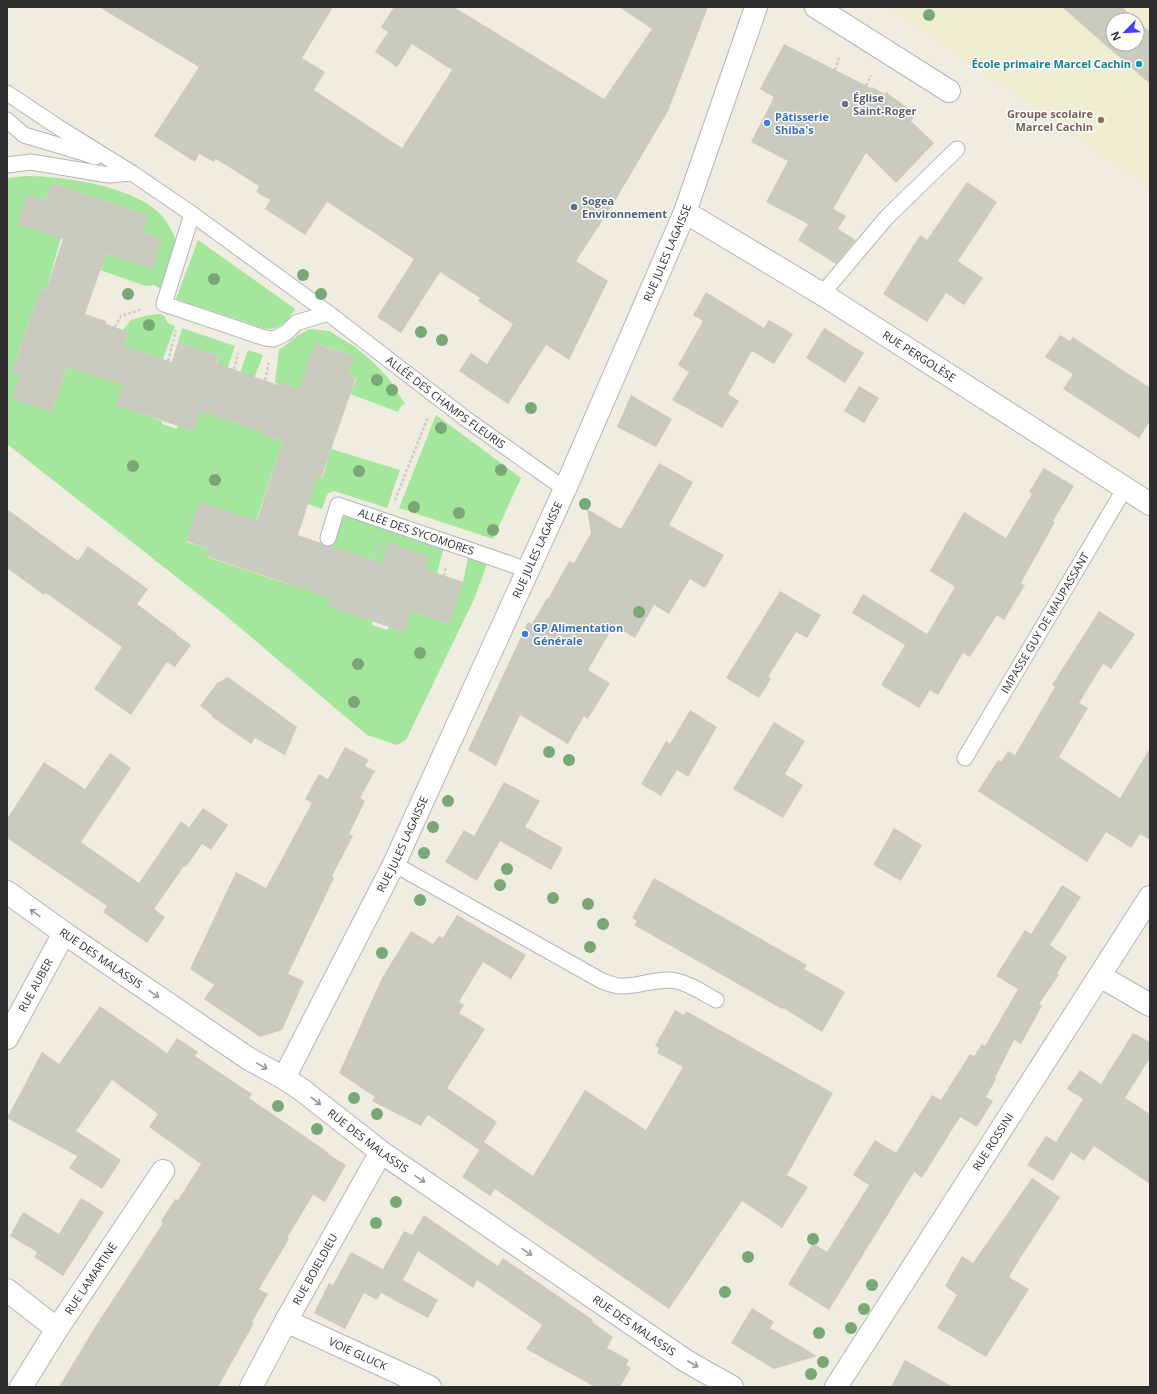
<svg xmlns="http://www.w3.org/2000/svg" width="1157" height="1394" viewBox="0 0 1157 1394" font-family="'Open Sans',sans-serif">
<rect width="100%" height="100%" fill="#efece0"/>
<path fill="#f0eed0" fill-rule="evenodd" d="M887,7H1150V188L894,11ZM1113,20H1137V44H1113Z"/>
<g fill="#a3e69c">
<path d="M26,176C66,176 153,188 170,228C172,231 175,236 175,239C176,249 166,279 163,290L154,285L146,286L100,270L106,254L152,268L162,239L143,232L148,215L52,183L46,200L27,194L18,224L61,238L46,290L41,288L12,372L20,375L13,399L52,412L67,367L89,374V372L124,384L117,405L162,421V424L177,429L178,426L193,431L200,411L263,432L262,434L283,441L255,524L246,517L199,502L186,542L209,549L207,557L291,585L293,580L319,589L373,622L372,625L387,630L389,627L404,632L411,611L449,624L463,582L468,557L488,561L475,597L406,740L397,745L367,735L225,615L7,444V178Z"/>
<path d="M198,240L295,309C290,318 282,328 270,329C266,329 261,327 257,326L176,299Z"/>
<path d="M160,314L164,316L168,323L175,326L163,359L124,346L129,332L123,330L131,320L149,315Z"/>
<path d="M182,328L235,346L226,372L215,368L219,356L178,342Z"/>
<path d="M310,329L329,331L355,347L372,361L389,379L405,404L401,406L398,412L350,394L357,378L348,375L355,356L316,343L300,389L280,382L279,384L275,383L279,350L300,334Z"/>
<path d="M248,350L263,355L253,381L239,376Z"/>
<path d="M436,415L521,478L493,539L399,508Z"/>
<path d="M331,449L400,470L387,508L334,491L328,493L322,509L305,503L314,476L322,478Z"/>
<path d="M348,514L444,547L437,573L425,569L381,563L330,546C334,535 336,520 348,514Z"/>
</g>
<g fill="#cbcabe">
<path d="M99,7H333L302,58L325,72L314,90L402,148L452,70L412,44L397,67L375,52L388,32L381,27L394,7H454L604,99L652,29L619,7H708L668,111L612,206L576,261L608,281L569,360L546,345L508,404L459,371L471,353L487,364L513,324L478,301L480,298L440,272L401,333L377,317L414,259L327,202L305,235L265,209L270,200L256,192L259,186L216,159L214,162L199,154L195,162L154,136L199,67Z"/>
<path d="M1062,7H1122L1137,20H1113V44H1137V20L1150,32V84Z"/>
<path d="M784,44L871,88L872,87L885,94L886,92L916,114L911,121L934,143L896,183L866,153L833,209L846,216L838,229L856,240L836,264L798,240L808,224L766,202L788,161L751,142L774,97L760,89Z"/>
<path d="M967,182L997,202L958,261L983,278L964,305L946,293L927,322L883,294L920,235L927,240Z"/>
<path d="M52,183L148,215L143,232L162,239L152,269L106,254L85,314L106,321V324L129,332L124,346L172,362L178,342L219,356L216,363L278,385L280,382L300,389L315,343L355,356L348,375L356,378L321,478L317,477L298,535L321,543L325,546H331L381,563L388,542L429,556L425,569L463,582L449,624L411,611L404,632L327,606L330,598L206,556L209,549L186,541L199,502L257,520L283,441L262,434L263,432L200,411L193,431L116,405L123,385L67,367L52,412L12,399L20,375L12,372L41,288L46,290L63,239L18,224L27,194L46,200Z"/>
<path d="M706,292L764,328L769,320L793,334L774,364L752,351L728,394L739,401L722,428L672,400L689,372L678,365L703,321L693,315Z"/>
<path d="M824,328L864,353L845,383L806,358Z"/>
<path d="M1060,335L1070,341L1073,337L1150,388V421L1139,438L1063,389L1073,374L1045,357Z"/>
<path d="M859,386L879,398L864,423L844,411Z"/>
<path d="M631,395L672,419L656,447L617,427Z"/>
<path d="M659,463L693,482L669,525L724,555L705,588L690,579L669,614L654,605L635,638L614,625L588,670L610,683L588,719L584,716L568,744L520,715L496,766L468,750L528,622L532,624L547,598L548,599L569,561L574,563L591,533L587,509L621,529Z"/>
<path d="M1044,468L1074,486L1053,521L1055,522L1021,583L1025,585L1004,620L997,615L970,657L963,653L938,695L930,690L919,708L881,685L905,645L852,613L863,594L927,634L955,587L930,571L964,512L1006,538L1032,494L1029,492Z"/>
<path d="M7,509L78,561L88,546L148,589L137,604L177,634V635L191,645L175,667L167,662L131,715L94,689L122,647L46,593L44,595L7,568Z"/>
<path d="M780,591L821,615L807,638L796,632L768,677L771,679L759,698L726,678Z"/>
<path d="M1099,611L1135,634L1111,669L1103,664L1079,703L1088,708L1059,757L1120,798L1150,748V840L1140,834L1131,848L1106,832L1087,862L978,791L998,760L1001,762L1008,751L1015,755L1055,687L1052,685Z"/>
<path d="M228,677L297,727L285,755L255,738L251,744L212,717V715L200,706L217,683Z"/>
<path d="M690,710L717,727L688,777L677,770L661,796L641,784L666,741L670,744Z"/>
<path d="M774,722L805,741L785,774L803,785L783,818L733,789Z"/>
<path d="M345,747L369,760L365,766L375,771L360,798L365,801L349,834L353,836L332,876L334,878L288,974L304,981L282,1030L260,1037L204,999L214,985L190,969L236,872L266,888L312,803L305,799L319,774L328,779Z"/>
<path d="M110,753L131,768L81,842L139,883L181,821L189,827L203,808L228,825L211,850L202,844L186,867L184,866L154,909L165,917L147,943L103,912L107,906L7,838V819L44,762L85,789Z"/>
<path d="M504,782L540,801L525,827L563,848L551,870L500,841L477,881L445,862L464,830L474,836Z"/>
<path d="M894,828L922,845L901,881L873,865Z"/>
<path d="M654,878L807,965L804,969L845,992L822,1032L783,1008L782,1009L634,925L637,921L632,918Z"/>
<path d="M1062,885L1081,897L1050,945L1067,957L1057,974L1059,975L1039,1004L1042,1006L1021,1044L1014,1040L995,1078L996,1079L986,1097L993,1101L977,1127L960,1117L922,1178L914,1172L829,1310L788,1284L813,1243L827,1252L869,1185L853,1175L875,1140L896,1153L932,1095L941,1100L970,1054L974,1056L982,1044L985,1046L1018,989L996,976L1025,930L1031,934Z"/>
<path d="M457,915L526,955L511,979L483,962L459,1002L464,1005L459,1013L485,1029L447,1088L497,1122L479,1150L428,1115L421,1126L372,1101L375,1097L339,1073L382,978L411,931L433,944L439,936L443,938Z"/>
<path d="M100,1006L167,1053L177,1038L198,1052L195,1056L252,1094L249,1098L329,1153L328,1154L346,1165L325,1202L313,1195L287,1238L289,1239L259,1289L268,1294L252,1322L254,1323L218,1387H59L95,1327L163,1223L161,1221L175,1199L178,1200L201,1164L149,1127L158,1114L112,1080L76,1131L121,1160L102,1189L69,1168L77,1156L7,1118L42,1052L59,1064Z"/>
<path d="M675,1010L684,1015L686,1011L833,1093L787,1175L808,1187L782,1228L742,1201L669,1309L495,1189L490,1196L462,1177L484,1142L533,1176L585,1090L646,1130L683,1067L657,1053L659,1048L655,1046Z"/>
<path d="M1133,1033L1150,1042V1058L1125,1098L1150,1114V1184L1094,1146L1084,1161L1071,1152L1053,1181L1027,1165L1046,1136L1056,1142L1083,1099L1067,1089L1080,1070L1101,1084Z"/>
<path d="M1032,1178L1060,1197L1021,1257L1009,1277L1029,1289L986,1357L937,1328L957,1295L945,1286L962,1256L973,1263Z"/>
<path d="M81,1198L104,1212L63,1276L34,1257L37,1252L10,1236L23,1212L59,1234Z"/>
<path d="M424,1215L498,1266L503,1258L593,1320L592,1322L613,1337L607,1348L629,1360L626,1365L631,1368L620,1387H595L526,1349L542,1325L477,1280L473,1288L418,1251L403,1280L438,1300L428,1318L381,1293L377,1300L364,1293L345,1329L314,1313L329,1283L333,1285L351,1252L383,1269L404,1231L412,1235Z"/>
<path d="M752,1308L774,1322L770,1328L817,1356L774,1369L731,1343Z"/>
<path d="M905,1360L953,1387H891Z"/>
</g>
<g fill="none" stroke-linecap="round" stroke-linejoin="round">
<defs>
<g id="lane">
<path id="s1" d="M7,93L58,127L132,173L192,214L328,313L466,419L565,489"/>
<path d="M7,120L24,135L81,152L95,157"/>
<path d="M7,165L31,162L109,175L132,173"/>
<path d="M192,214L164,304L265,338L274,339L286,333L296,323L328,313"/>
<path d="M822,294L887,217L957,149"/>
<path id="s2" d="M328,538L338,505L528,570"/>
<path id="s3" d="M965,758L1125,488"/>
<path d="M394,864L602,981C608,983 615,986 620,986C639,987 658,977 676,981C691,984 703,993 716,1000"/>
</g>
<g id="street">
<path d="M816,7L949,91"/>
<path id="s4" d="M685,212L822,294L1150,504"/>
<path id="s5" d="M7,892L64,933L249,1059L284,1078L302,1090L381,1152L686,1361L732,1387"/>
<path d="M1100,976L1150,1005"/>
<path id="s6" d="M7,1038L64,933"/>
<path id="s7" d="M284,1078L394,864L565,489L685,212L756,7"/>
<path d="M7,1290L57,1329"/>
<path id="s8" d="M286,1321L430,1387"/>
<path id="s9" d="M21,1387L57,1329L163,1171"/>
<path id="s10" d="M251,1387L286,1321L381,1152"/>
<path id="s11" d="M836,1387L1150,897"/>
</g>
</defs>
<use href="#lane" stroke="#b4b4c1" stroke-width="17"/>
<use href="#street" stroke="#b4b4c1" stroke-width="24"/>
<g stroke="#cdcdcd" stroke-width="2.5" stroke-dasharray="3 2" stroke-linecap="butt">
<path d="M835,70L839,58"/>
<path d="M864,90L871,75"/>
<path d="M115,327L121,316L142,309"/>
<path d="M168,361L176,330"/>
<path d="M233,374L238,353"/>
<path d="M265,380L269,361"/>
<path d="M395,500L428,417"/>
<path d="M373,560L380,542"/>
<path d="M444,576L446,566"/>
</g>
<use href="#lane" stroke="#fff" stroke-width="15"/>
<use href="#street" stroke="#fff" stroke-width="22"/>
</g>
<g fill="#79a775">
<circle cx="929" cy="15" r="6"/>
<circle cx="303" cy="275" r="6"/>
<circle cx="214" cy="279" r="6"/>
<circle cx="128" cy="294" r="6"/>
<circle cx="321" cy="294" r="6"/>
<circle cx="149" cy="325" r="6"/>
<circle cx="421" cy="332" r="6"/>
<circle cx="442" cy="340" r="6"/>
<circle cx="377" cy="380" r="6"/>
<circle cx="392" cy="390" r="6"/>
<circle cx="531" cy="408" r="6"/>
<circle cx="441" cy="428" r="6"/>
<circle cx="133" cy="466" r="6"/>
<circle cx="501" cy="470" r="6"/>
<circle cx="359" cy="471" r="6"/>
<circle cx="215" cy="480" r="6"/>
<circle cx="585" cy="504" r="6"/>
<circle cx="414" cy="507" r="6"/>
<circle cx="459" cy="513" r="6"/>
<circle cx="493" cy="530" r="6"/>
<circle cx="639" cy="612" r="6"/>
<circle cx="420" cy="653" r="6"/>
<circle cx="358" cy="664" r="6"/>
<circle cx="354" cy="702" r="6"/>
<circle cx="549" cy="752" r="6"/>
<circle cx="569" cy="760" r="6"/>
<circle cx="448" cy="801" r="6"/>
<circle cx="433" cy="827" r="6"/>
<circle cx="424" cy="853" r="6"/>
<circle cx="507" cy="869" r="6"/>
<circle cx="500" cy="885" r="6"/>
<circle cx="553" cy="898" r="6"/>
<circle cx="420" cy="900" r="6"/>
<circle cx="588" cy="904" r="6"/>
<circle cx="603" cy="924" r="6"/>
<circle cx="590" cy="947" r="6"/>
<circle cx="382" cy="953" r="6"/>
<circle cx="354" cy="1098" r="6"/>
<circle cx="278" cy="1106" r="6"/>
<circle cx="377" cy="1114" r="6"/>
<circle cx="317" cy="1129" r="6"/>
<circle cx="396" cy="1202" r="6"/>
<circle cx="376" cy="1223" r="6"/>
<circle cx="813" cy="1239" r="6"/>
<circle cx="748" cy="1257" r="6"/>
<circle cx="872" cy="1285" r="6"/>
<circle cx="725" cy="1292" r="6"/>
<circle cx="864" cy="1309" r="6"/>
<circle cx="851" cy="1328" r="6"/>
<circle cx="819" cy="1333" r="6"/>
<circle cx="823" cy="1362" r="6"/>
<circle cx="811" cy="1374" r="6"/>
</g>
<defs><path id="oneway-shaft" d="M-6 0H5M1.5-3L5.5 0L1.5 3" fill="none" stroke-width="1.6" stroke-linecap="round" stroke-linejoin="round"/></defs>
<g stroke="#969696">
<use href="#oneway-shaft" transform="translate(35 913) rotate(-145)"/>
<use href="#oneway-shaft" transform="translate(154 994) rotate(34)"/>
<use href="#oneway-shaft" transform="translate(262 1066) rotate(29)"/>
<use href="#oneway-shaft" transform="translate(316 1101) rotate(38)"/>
<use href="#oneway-shaft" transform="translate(420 1179) rotate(34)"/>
<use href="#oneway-shaft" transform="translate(527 1252) rotate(34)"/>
<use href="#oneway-shaft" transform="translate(693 1364) rotate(30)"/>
</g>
<circle fill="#0f9aa8" stroke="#fff" stroke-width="1.5" cx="1139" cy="64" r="4"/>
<circle fill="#6b7280" stroke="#fff" stroke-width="1.5" cx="845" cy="104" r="4"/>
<circle fill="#8d6e63" stroke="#fff" stroke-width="1.5" cx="1101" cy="120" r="4"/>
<g fill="#3f7fe0" stroke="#fff" stroke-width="1.5">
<circle cx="767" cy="123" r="4"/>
<circle cx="525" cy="634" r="4"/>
</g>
<circle fill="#5c6f8a" stroke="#fff" stroke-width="1.5" cx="574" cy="207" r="4"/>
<g text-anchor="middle" stroke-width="3" stroke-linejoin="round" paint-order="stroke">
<g font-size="11" font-weight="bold" fill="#0d838f" stroke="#fff" text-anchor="end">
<text x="1131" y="68">École primaire Marcel Cachin</text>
</g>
<g font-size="11" font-weight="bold" fill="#5b616d" stroke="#fff" text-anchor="start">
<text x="853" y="102">Église<tspan x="853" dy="13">Saint-Roger</tspan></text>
</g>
<g font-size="11" font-weight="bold" fill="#785e54" stroke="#fff" text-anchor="end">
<text x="1093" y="118">Groupe scolaire<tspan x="1093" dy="13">Marcel Cachin</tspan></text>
</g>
<g font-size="11" font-weight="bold" fill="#366cbe" stroke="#fff" text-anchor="start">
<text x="775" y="121">Pâtisserie<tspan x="775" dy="13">Shiba's</tspan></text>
<text x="533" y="632">GP Alimentation<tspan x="533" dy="13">Générale</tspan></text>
</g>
<g font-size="11" font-weight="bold" fill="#4e5e75" stroke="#fff" text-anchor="start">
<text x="582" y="205">Sogea<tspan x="582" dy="13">Environnement</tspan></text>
</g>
<g font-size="11" fill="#2e2e2e" stroke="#fff">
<text dy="4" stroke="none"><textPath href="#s7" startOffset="910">RUE JULES LAGAISSE</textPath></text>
<text dy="4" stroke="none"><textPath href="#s4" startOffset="275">RUE PERGOLÈSE</textPath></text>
<text dy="4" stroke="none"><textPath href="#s1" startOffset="537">ALLÉE DES CHAMPS FLEURIS</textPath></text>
<text dy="4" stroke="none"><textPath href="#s2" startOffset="117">ALLÉE DES SYCOMORES</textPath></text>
<text dy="4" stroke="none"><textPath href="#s7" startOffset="586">RUE JULES LAGAISSE</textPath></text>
<text dy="4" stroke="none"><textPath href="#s3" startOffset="157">IMPASSE GUY DE MAUPASSANT</textPath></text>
<text dy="4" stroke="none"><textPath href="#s7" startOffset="262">RUE JULES LAGAISSE</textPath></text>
<text dy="4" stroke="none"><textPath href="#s5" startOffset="115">RUE DES MALASSIS</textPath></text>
<text dy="4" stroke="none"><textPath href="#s6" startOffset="60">RUE AUBER</textPath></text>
<text dy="4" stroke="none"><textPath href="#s5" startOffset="439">RUE DES MALASSIS</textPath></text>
<text dy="4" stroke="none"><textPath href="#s11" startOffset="291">RUE ROSSINI</textPath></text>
<text dy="4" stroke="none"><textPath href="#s10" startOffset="134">RUE BOIELDIEU</textPath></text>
<text dy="4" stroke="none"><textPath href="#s9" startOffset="129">RUE LAMARTINE</textPath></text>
<text dy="4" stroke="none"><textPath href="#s5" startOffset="763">RUE DES MALASSIS</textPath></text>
<text dy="4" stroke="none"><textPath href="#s8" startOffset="79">VOIE GLUCK</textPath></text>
</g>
</g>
<rect width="1157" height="1394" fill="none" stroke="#2e2e2e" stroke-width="16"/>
<g transform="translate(1125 32) rotate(246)"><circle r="19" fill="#ffffff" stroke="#ababab"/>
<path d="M0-3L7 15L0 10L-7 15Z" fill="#493eff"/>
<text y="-6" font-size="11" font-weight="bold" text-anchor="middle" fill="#2e2e2e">N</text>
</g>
</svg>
